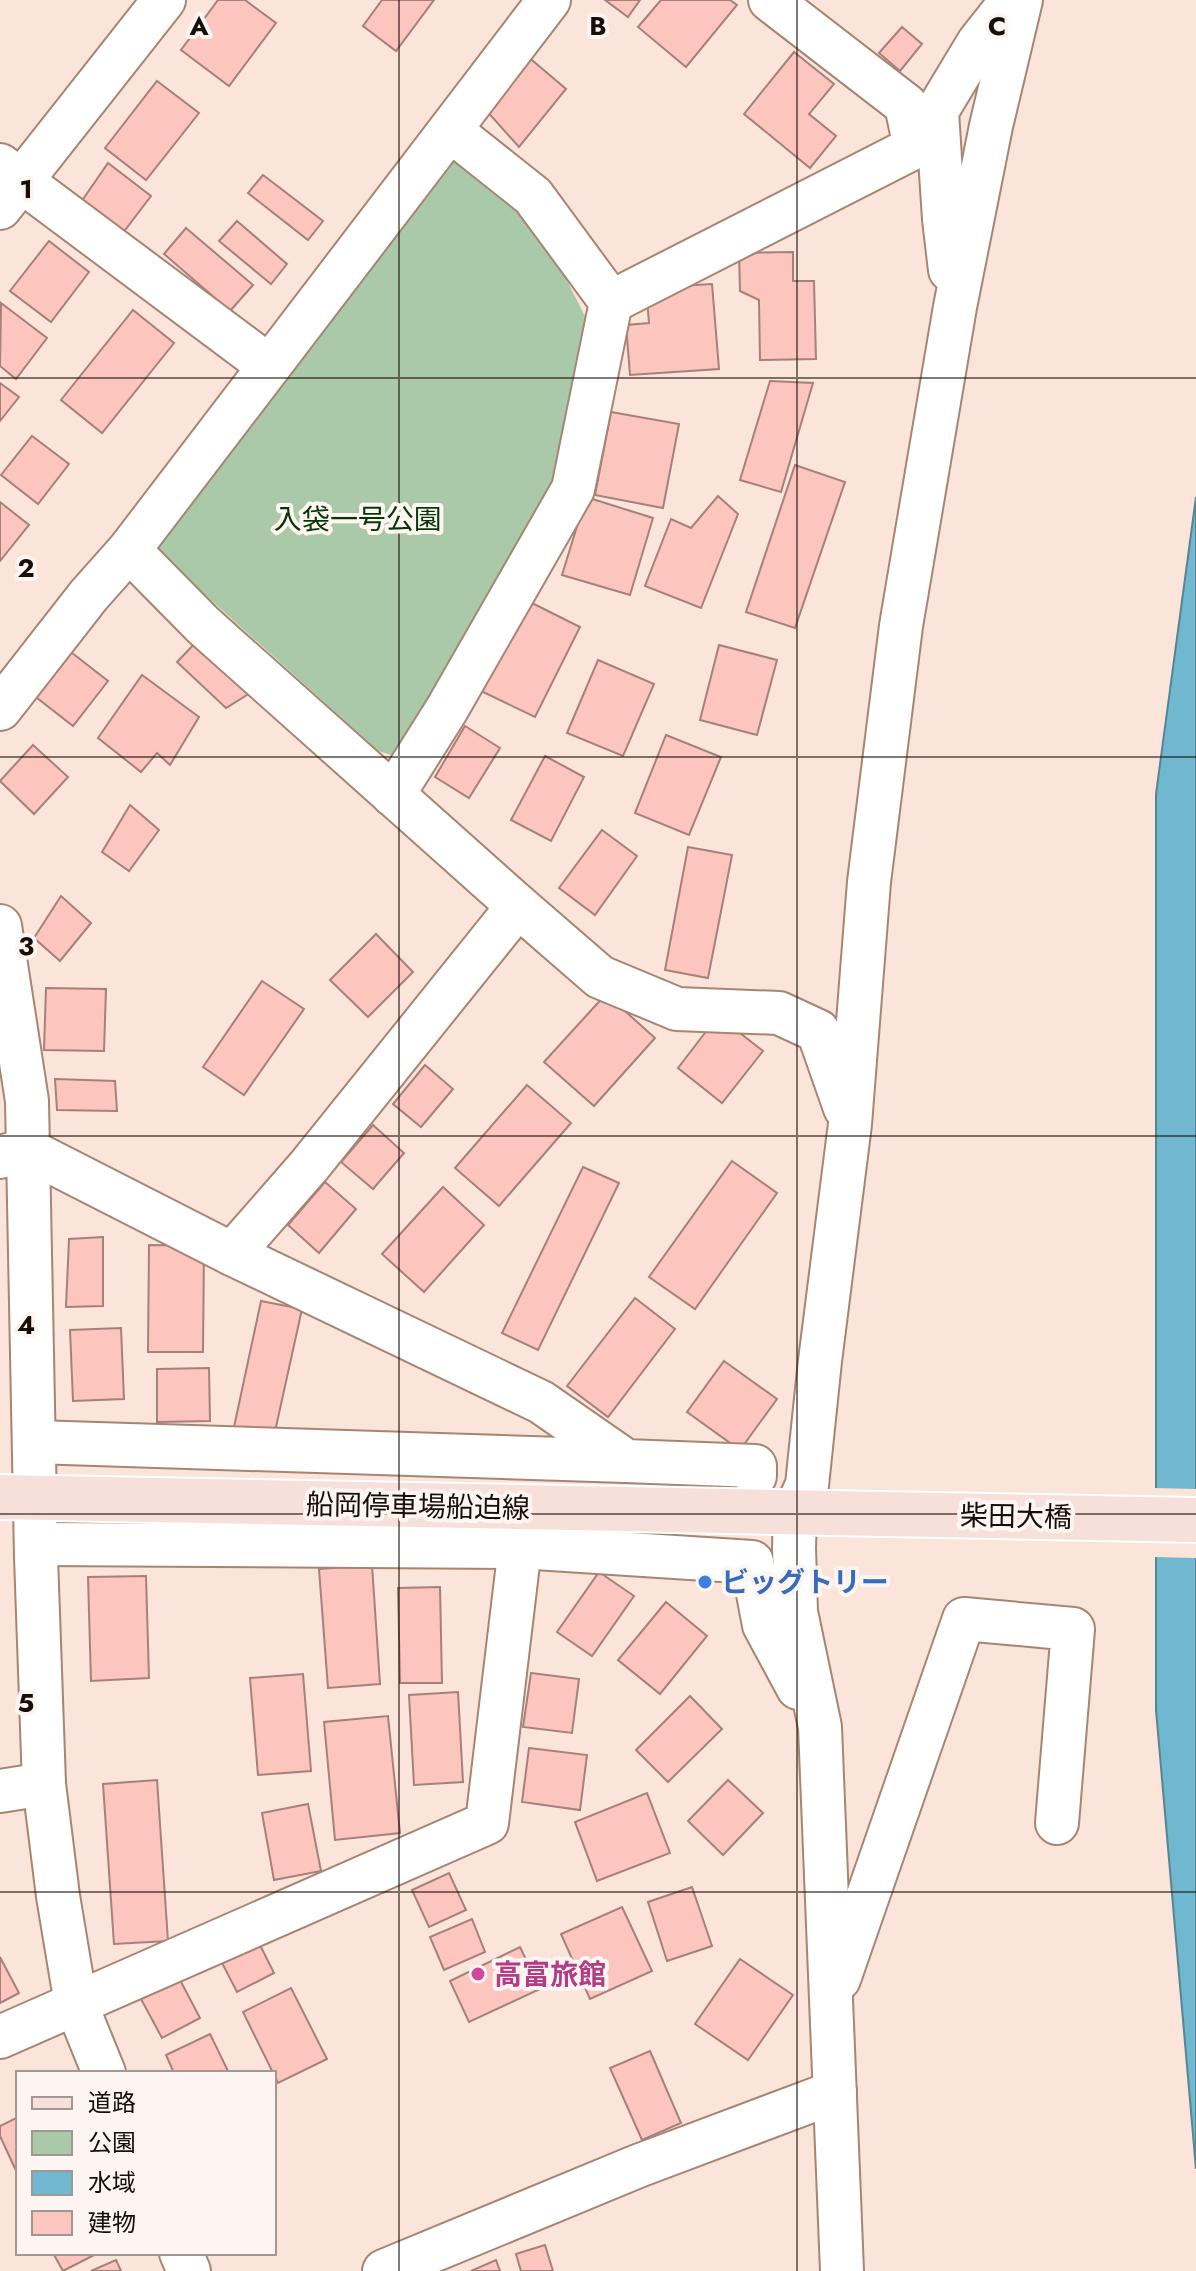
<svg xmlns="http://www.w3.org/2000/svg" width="1196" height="2271" viewBox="0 0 1196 2271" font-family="Jost,'Noto Sans JP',sans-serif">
<rect width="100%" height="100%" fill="#fbe4d9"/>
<path fill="#aac9a8" d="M465,152L527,202L589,324L560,471L416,737L395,756L378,751L158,552L154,534L441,154Z"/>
<path fill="#70b8cf" stroke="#568593" stroke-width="2" d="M1196,497V2169L1156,1710V794Z"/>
<path fill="#fbe4d9" d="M1152,1488L1196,1489V1558L1152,1557Z"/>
<g fill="#fcc6bf" stroke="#a6807b" stroke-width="2">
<path d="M218,0H245L276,23L229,86L181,50Z"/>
<path d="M382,0H434L396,51L363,26Z"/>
<path d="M605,0H640L628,17Z"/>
<path d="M661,0H730L737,5L686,67L638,27Z"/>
<path d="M902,27L922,44L900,71L879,53Z"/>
<path d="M794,52L834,84L809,114L836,136L810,168L744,114Z"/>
<path d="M526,55L566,89L519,147L484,108Z"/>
<path d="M157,81L199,113L146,180L105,148Z"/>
<path d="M108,163L151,196L119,238L79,205Z"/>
<path d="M263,175L323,221L308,240L248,193Z"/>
<path d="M237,221L287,264L271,284L219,241Z"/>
<path d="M186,228L253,285L230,311L164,254Z"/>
<path d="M49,241L89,272L51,322L10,291Z"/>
<path d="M793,252V281H814L816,359L760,360L759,300L740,291L739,253Z"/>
<path d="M712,284L719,369L630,375L626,325L649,323L646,288Z"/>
<path d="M1,303L47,338L16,379L0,366Z"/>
<path d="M133,310L174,343L102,433L61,400Z"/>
<path d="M770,381L813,383L781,492L740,480Z"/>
<path d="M0,383L19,397L0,421Z"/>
<path d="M611,412L679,424L663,508L595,495Z"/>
<path d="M32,436L69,464L38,504L1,475Z"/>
<path d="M795,465L845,482L795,628L746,612Z"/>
<path d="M718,496L738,514L701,608L645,586L671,519L691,528Z"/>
<path d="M586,497L653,518L630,595L562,575Z"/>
<path d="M0,502L29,525L0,561Z"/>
<path d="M526,600L580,627L535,717L481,691Z"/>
<path d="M200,638L255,690L226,708L177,662Z"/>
<path d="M719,645L777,660L757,735L700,720Z"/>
<path d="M67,649L108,681L73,726L32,694Z"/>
<path d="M598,660L654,684L623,756L567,733Z"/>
<path d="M142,675L199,717L170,765L157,753L141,772L98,738Z"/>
<path d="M465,726L500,748L469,798L435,777Z"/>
<path d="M666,735L721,757L689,835L635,813Z"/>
<path d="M33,745L68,777L34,814L0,781Z"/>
<path d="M545,756L584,777L551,841L511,820Z"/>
<path d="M130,805L159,830L129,871L102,852Z"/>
<path d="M602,830L637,856L595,915L559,888Z"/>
<path d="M688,847L732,855L708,978L665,970Z"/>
<path d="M61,896L91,923L60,961L34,938Z"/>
<path d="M376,934L413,972L368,1017L330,980Z"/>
<path d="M262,981L304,1009L244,1095L203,1067Z"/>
<path d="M46,988L106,989L104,1051L44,1050Z"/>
<path d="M606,994L655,1038L594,1106L544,1062Z"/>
<path d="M718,1016L763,1051L722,1103L678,1068Z"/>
<path d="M425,1065L453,1089L421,1127L393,1104Z"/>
<path d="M55,1079L115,1081L117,1111L57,1110Z"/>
<path d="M527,1085L571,1123L499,1206L455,1168Z"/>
<path d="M373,1125L404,1153L373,1189L341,1162Z"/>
<path d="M732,1161L777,1193L695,1309L649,1277Z"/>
<path d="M583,1167L619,1183L538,1350L502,1333Z"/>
<path d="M325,1182L356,1209L319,1253L288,1225Z"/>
<path d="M443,1187L484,1225L424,1292L382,1254Z"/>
<path d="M103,1237V1306L66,1307L69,1239Z"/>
<path d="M149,1245L204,1246L203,1352H148Z"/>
<path d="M635,1298L675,1329L608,1417L567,1386Z"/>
<path d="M261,1301L302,1309L274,1436L234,1427Z"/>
<path d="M121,1328L124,1399L73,1401L70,1330Z"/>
<path d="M724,1361L777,1399L740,1450L687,1412Z"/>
<path d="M209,1368L210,1421L157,1422V1369Z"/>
<path d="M372,1565L380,1684L328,1688L319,1569Z"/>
<path d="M599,1572L634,1596L592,1656L557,1632Z"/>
<path d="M146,1576L149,1678L91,1681L88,1577Z"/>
<path d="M440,1587L442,1683H400L398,1588Z"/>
<path d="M666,1602L707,1636L660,1694L618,1660Z"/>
<path d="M531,1673L579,1679L572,1733L523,1727Z"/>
<path d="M303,1674L311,1771L258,1775L250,1678Z"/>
<path d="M458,1692L463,1782L414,1785L409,1695Z"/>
<path d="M690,1696L722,1729L668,1782L636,1750Z"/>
<path d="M388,1716L400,1833L335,1840L324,1722Z"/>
<path d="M529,1748L587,1755L580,1810L522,1802Z"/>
<path d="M157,1780L168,1941L114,1944L103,1784Z"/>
<path d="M728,1780L763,1813L723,1855L688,1821Z"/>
<path d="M647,1793L670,1853L597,1881L575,1822Z"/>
<path d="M308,1804L321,1871L274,1880L262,1813Z"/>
<path d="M449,1873L466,1910L429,1927L412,1890Z"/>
<path d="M692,1887L712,1946L667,1961L648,1902Z"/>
<path d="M622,1907L652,1971L590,1999L561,1934Z"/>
<path d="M472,1919L485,1952L444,1970L430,1937Z"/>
<path d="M259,1943L274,1973L237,1992L222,1963Z"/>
<path d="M520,1947L540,1989L469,2022L450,1981Z"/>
<path d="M0,1957L19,1993L0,2003Z"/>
<path d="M740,1959L793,1995L748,2060L695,2024Z"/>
<path d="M179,1978L200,2018L162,2038L141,1999Z"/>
<path d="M291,1988L327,2059L278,2083L243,2012Z"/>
<path d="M210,2034L228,2071L174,2073L166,2055Z"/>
<path d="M650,2051L681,2123L642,2140L610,2068Z"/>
<path d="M18,2117V2175L0,2136V2126Z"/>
<path d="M545,2245L553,2271H521L516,2254Z"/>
<path d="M53,2253H98L63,2271Z"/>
<path d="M116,2260L121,2271H91Z"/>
<path d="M496,2260L500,2271H471Z"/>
</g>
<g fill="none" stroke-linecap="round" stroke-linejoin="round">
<defs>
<g id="minor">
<path d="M937,112L944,219L950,270"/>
<path d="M922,136L978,43L1012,0"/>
<path d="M0,165L269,366"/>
<path d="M0,208L164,0"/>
<path d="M611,302L915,147L906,105L770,0"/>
<path d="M0,709L89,595L129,550L549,0"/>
<path d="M393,795L447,709L573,489L611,302L533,196L450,130"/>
<path d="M518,906L600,977L677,1009L779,1013L818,1031L845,1108"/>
<path d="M0,926L27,1101L36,1557L44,1784L58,1896L76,2004L104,2073"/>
<path d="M0,1157L28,1150L232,1254L309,1166L518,906L203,625L129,550"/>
<path d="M232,1254L541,1402L626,1461L755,1466V1476"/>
<path d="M34,1442L626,1461"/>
<path d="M37,1544L520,1547L752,1562L764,1625L798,1688"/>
<path d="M0,1791L44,1784"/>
<path d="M839,1979L964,1619L1073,1629L1057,1823"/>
<path d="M0,2037L487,1823L520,1547"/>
<path d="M181,2253L189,2271"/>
<path d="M384,2271L638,2166L835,2092"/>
<path d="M842,2271L820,1727L796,1612L794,1548L795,1511L807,1485L820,1361L850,1124L869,882L901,626L955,307L991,126L1021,0"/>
</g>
<path id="major" d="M0,1497L1196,1520"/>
</defs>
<use href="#minor" stroke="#a68573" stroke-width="46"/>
<use href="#major" stroke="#fff" stroke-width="48"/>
<use href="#minor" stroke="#fff" stroke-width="42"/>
<use href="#major" stroke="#f7e0d9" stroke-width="44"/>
</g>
<path fill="none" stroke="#190d07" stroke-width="2" stroke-opacity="0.55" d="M399,0V2271M797,0V2271M0,378H1196M0,757H1196M0,1136H1196M0,1514H1196M0,1892H1196"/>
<circle fill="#3f7fe0" stroke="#fdf5f1" stroke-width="3" cx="705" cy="1582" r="8"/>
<circle fill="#d1479c" stroke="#fdf5f1" stroke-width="3" cx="478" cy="1974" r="8"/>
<g text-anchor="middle" stroke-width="8" stroke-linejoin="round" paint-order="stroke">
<g font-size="28" fill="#063508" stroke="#fdf5f1">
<text x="358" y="529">入袋一号公園</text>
</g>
<g font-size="28" fill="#190d07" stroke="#fdf5f1">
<text transform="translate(418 1506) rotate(1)" y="10">船岡停車場船迫線</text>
<text transform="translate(1016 1516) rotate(1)" y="10">柴田大橋</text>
</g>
<g font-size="28" font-weight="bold" fill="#366cbe" stroke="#fdf5f1" text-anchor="start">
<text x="721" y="1592">ビッグトリー</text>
</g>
<g font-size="28" font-weight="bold" fill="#b23c85" stroke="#fdf5f1" text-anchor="start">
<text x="494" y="1984">高富旅館</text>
</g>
</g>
<g font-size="26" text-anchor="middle" font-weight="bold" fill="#190d07" stroke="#fdf5f1" stroke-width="8" stroke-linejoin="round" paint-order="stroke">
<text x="199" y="35">A</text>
<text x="598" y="35">B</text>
<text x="997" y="35">C</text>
<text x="26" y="198">1</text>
<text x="26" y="577">2</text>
<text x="26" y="955">3</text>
<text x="26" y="1334">4</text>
<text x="26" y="1712">5</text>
</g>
<rect x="16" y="2071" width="260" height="184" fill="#fdf5f1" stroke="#a29893" stroke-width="2"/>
<rect x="32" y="2097" width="40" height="12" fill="#f7e0d9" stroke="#a29893" stroke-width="2"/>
<text x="88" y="2111" font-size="24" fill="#190d07">道路</text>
<rect x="32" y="2131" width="40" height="24" fill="#aac9a8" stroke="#a29893" stroke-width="2"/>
<text x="88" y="2151" font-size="24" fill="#190d07">公園</text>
<rect x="32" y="2171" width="40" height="24" fill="#70b8cf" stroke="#a29893" stroke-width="2"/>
<text x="88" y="2191" font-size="24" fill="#190d07">水域</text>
<rect x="32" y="2211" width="40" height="24" fill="#fcc6bf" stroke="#a29893" stroke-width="2"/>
<text x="88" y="2231" font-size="24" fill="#190d07">建物</text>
</svg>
